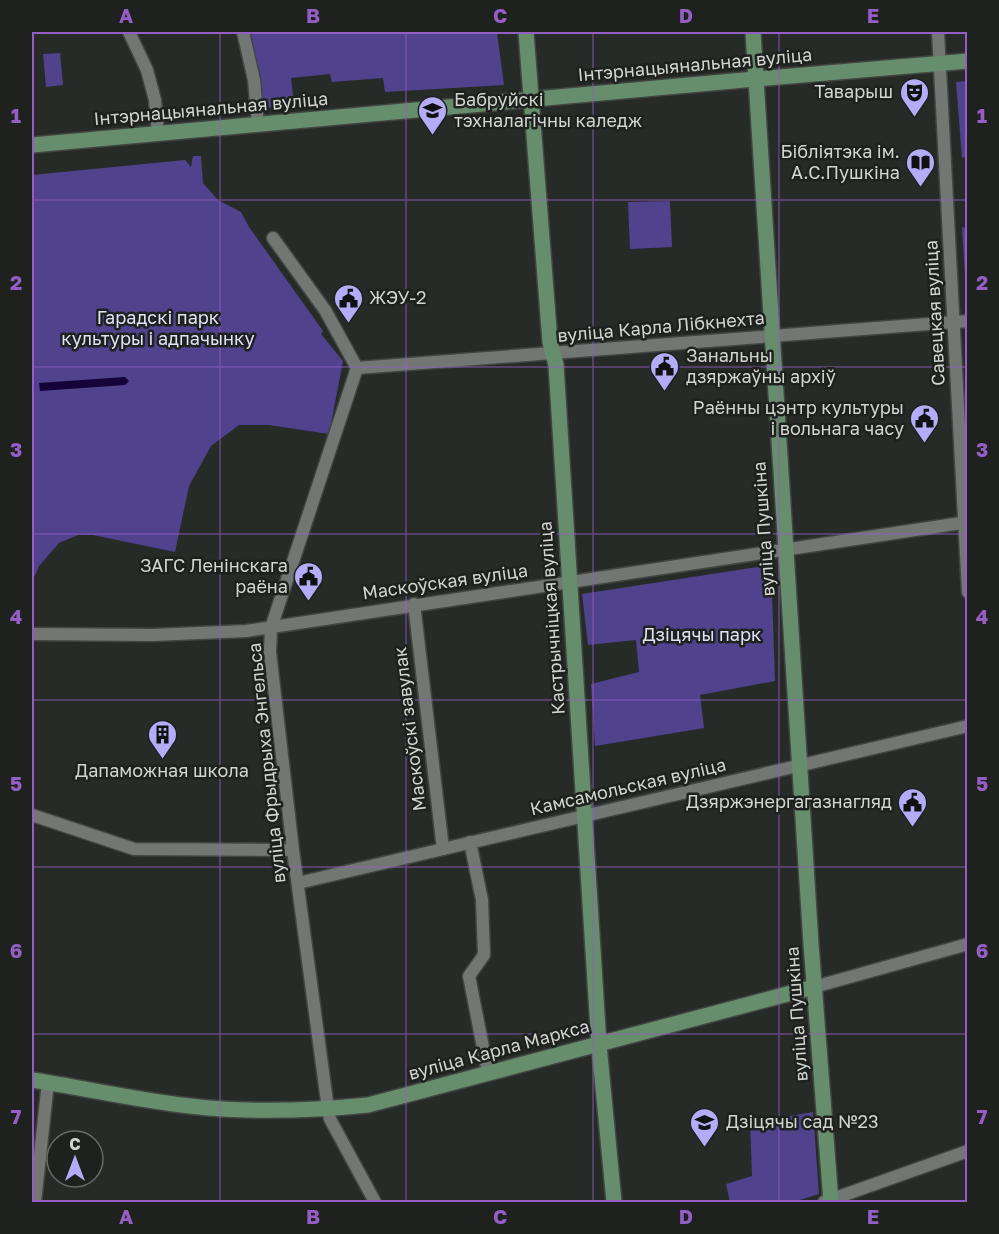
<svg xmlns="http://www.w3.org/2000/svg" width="999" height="1234" viewBox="0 0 999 1234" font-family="'Golos Text',sans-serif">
<rect width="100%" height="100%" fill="#272b28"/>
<g fill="#50428c">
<path d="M248,32H497L504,85L385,92L383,78L332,82L330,74L291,78L294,104L261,109Z"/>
<path d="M60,53L63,85L46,87L43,54Z"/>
<path d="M967,81V156L962,158L956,82Z"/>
<path d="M193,156H201L203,183L218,200L241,212L249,227L323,331L321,334L343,361L329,434L269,425H239L211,446L189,486L175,552L93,535H78L59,543L39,566L32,582V175L185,160L191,167Z"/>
<path d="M670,201L672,247L630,249L628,202Z"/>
<path d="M962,227L967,229V307Z"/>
<path d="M771,565L775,681L700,695L704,728L595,746L591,684L639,672L636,640L588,645L582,594Z"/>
<path d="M813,1112L819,1194L793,1202H730L726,1184L752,1176L750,1123Z"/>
</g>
<path fill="#140239" d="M125,377L129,381L125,385L40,391L39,383Z"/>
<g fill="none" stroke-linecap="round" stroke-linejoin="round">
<defs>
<g id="minor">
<path d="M129,32L147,70L155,100L158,134"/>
<path d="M243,32L254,80L258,124"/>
<path d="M938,32L968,592"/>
<path d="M273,238L325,310L357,368L271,628L270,652L293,850L328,1109L330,1119L375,1202"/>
<path d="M357,368L968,321"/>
<path d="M414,604L443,849"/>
<path d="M32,634L153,635L246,631L968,522"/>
<path d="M32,815L134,849L293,850"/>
<path d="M470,842L482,900L484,955L469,976L488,1073"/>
<path d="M298,883L968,726"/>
<path d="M814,987L968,944"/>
<path d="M35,1202L48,1082"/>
<path d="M824,1202L968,1151"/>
</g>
<g id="major">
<path d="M526,32L550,342L556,365L599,1045L614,1202"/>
<path d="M753,32L811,944L831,1202"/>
<path d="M32,145L755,79L968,61"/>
<path d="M32,1080C84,1088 137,1100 190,1106C249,1113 309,1111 368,1105L814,987"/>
</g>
</defs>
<use href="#minor" stroke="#424643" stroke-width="15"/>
<use href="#major" stroke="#424643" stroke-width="18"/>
<use href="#minor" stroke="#737773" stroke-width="12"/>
<use href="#major" stroke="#678e6c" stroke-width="15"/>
</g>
<path fill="none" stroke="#955ec5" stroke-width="1.5" stroke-opacity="0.55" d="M220,32V1202M406,32V1202M593,32V1202M779,32V1202M32,200H968M32,367H968M32,534H968M32,700H968M32,867H968M32,1034H968"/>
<defs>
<symbol id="theatre-pin" viewBox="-11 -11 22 30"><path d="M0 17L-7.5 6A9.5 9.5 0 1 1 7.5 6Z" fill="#b5acf8" stroke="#1e211e"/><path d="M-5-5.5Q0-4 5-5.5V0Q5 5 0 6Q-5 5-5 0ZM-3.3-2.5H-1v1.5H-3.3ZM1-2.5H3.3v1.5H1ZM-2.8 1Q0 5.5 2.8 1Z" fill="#111"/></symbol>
<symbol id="university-pin" viewBox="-11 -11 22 30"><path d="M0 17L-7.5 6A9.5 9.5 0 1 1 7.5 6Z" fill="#b5acf8" stroke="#1e211e"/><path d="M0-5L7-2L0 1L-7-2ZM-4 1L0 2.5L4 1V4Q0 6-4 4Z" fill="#111"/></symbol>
<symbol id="library-pin" viewBox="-11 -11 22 30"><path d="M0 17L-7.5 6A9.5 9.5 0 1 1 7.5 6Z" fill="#b5acf8" stroke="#1e211e"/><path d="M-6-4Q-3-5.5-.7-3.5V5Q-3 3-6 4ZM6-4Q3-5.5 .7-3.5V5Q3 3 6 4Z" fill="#111"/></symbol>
<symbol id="civic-pin" viewBox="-11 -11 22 30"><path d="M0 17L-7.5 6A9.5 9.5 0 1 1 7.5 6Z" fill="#b5acf8" stroke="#1e211e"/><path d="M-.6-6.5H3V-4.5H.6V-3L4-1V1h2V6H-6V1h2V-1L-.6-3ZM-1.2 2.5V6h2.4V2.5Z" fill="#111"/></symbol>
<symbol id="building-pin" viewBox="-11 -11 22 30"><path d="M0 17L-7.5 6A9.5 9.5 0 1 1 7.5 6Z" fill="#b5acf8" stroke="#1e211e"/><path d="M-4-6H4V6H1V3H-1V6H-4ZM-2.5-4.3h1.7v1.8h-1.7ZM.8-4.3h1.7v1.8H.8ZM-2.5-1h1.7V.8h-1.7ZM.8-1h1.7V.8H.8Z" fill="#111"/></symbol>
<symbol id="school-pin" viewBox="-11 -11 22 30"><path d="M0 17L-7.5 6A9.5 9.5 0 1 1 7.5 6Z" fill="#b5acf8" stroke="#1e211e"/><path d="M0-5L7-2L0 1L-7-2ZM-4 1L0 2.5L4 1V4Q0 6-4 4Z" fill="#111"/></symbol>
</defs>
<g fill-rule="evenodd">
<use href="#theatre-pin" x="898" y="76" width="33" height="45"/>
<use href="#university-pin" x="416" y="94" width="33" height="45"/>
<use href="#library-pin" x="904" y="146" width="33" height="45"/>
<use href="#civic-pin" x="332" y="282" width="33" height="45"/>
<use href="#civic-pin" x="648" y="350" width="33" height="45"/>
<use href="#civic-pin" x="908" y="402" width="33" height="45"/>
<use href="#civic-pin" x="292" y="560" width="33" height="45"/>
<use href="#building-pin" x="146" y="718" width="33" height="45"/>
<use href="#civic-pin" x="896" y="786" width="33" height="45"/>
<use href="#school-pin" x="688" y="1106" width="33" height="45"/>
</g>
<g text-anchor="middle" stroke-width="5" stroke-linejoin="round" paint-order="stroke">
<g font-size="18" fill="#d2d4d2" stroke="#1e211e">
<text transform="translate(695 65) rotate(-5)" y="6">Інтэрнацыянальная вуліца</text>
<text transform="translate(211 109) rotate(-5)" y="6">Інтэрнацыянальная вуліца</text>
<text transform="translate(935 313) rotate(-93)" y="6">Савецкая вуліца</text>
<text transform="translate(661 327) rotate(-5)" y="6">вуліца Карла Лібкнехта</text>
<text transform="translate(764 529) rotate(-94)" y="6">вуліца Пушкіна</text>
<text transform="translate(445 582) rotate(-8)" y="6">Маскоўская вуліца</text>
<text transform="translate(552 618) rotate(-94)" y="6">Кастрычніцкая вуліца</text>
<text transform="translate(410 729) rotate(-97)" y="6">Маскоўскі завулак</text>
<text transform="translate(267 763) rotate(-96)" y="6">вуліца Фрыдрыха Энгельса</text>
<text transform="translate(628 787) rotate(-13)" y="6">Камсамольская вуліца</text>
<text transform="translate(797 1014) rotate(-94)" y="6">вуліца Пушкіна</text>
<text transform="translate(499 1050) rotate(-15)" y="6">вуліца Карла Маркса</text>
</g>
<g font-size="18" fill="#d2d4d2" stroke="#1e211e" text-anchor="end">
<text x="893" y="98">Таварыш</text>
<text x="454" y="106" text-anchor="start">Бабруйскі<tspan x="454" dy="21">тэхналагічны каледж</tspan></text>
<text x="900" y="158">Бібліятэка ім.<tspan x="900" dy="21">А.С.Пушкіна</tspan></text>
<text x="369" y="304" text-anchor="start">ЖЭУ-2</text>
<text x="686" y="362" text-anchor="start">Занальны<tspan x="686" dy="21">дзяржаўны архіў</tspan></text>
<text x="904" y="414">Раённы цэнтр культуры<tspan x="904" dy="21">і вольнага часу</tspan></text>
<text x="288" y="572">ЗАГС Ленінскага<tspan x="288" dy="21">раёна</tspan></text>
<text x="162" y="777" text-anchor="middle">Дапаможная школа</text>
<text x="892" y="808">Дзяржэнергагазнагляд</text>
<text x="726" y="1128" text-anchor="start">Дзіцячы сад №23</text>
</g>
<g font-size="18" fill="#e2e0f7" stroke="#1e211e">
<text x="158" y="324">Гарадскі парк<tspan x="158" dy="21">культуры і адпачынку</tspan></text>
<text x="702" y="641">Дзіцячы парк</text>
</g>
</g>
<rect width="999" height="1234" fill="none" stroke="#1e211e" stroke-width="66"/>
<g transform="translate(75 1159)"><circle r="28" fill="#1e211e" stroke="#666966" stroke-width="1.5"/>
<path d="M0-4.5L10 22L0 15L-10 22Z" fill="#b5acf8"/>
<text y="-9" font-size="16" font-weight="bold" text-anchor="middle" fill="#d2d4d2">С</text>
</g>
<rect x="33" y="33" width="933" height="1168" fill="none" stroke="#955ec5" stroke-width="2"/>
<g font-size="20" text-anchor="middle" font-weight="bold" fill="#955ec5">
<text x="126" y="23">A</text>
<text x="313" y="23">B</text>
<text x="500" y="23">C</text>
<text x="686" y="23">D</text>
<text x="873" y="23">E</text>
<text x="16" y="123">1</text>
<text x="982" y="123">1</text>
<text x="16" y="290">2</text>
<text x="982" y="290">2</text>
<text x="16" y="457">3</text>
<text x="982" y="457">3</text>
<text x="16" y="624">4</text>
<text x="982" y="624">4</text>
<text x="16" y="791">5</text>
<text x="982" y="791">5</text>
<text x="16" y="958">6</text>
<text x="982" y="958">6</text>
<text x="16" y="1124">7</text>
<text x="982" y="1124">7</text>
<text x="126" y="1224">A</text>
<text x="313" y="1224">B</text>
<text x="500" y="1224">C</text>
<text x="686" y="1224">D</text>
<text x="873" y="1224">E</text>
</g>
</svg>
